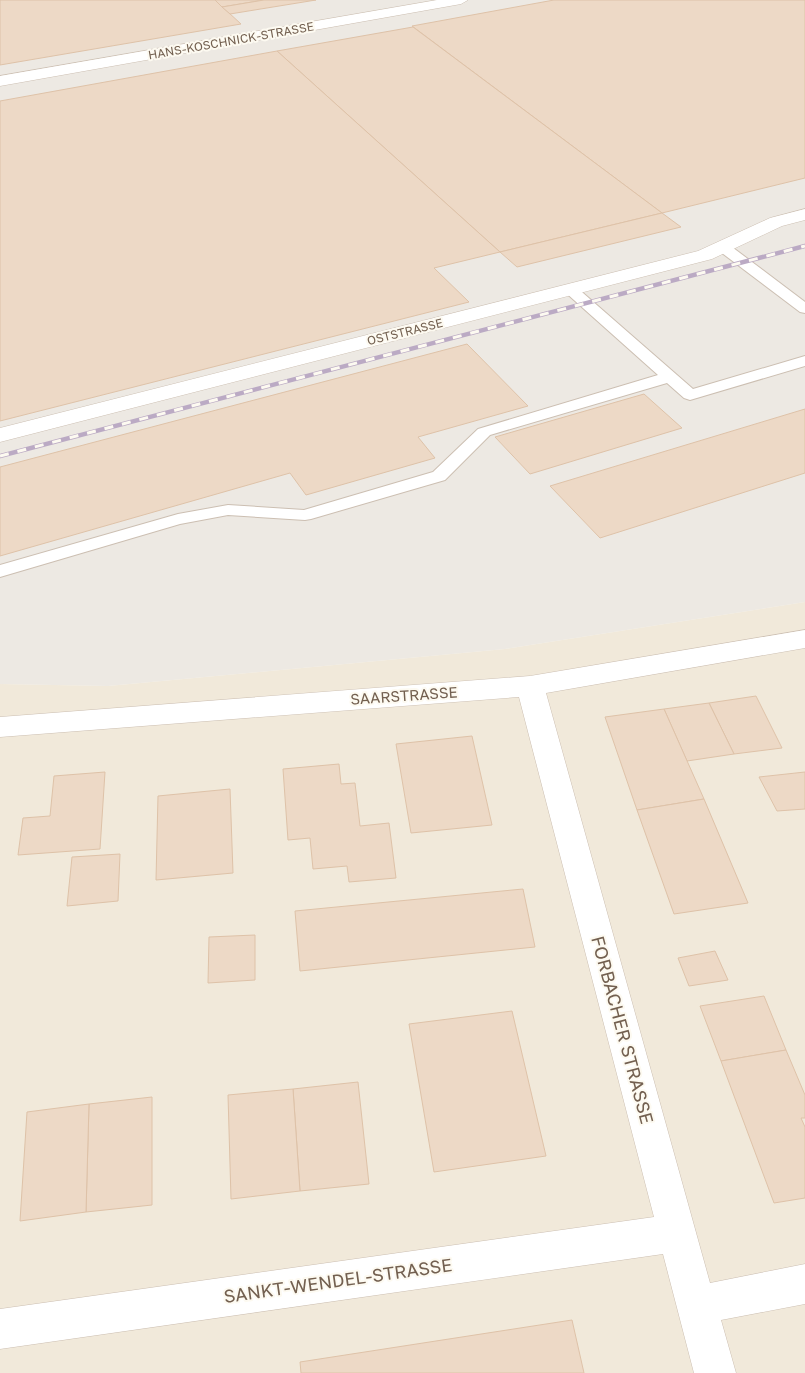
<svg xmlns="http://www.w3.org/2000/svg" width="805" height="1373" viewBox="0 0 805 1373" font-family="'Golos Text',sans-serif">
<rect width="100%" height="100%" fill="#fbf6eb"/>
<path fill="#f1e9da" d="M805,602V1373H0V684L108,686L505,649Z"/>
<path fill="#ede9e3" d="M0,0H805V602L505,649L108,686L0,684Z"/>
<g fill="#edd9c6" stroke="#dec2a8">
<path d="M0,0H215L241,24L0,65Z"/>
<path d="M215,0H264L222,7Z"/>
<path d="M264,0H316L230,14L222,7Z"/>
<path d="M554,0H805V178L662,213L412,26Z"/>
<path d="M413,27L662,213L500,252L277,51Z"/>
<path d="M277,51L500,252L434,268L469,302L0,421V101Z"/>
<path d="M662,213L681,227L517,267L500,252Z"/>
<path d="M467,344L528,406L418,437L435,458L306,495L290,473L0,556V467Z"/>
<path d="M644,394L682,428L530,474L495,437Z"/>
<path d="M805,409V473L600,538L550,486Z"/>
<path d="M756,696L782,748L734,754L709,703Z"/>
<path d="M709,703L734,754L687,761L664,709Z"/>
<path d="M664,709L704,799L637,810L605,717Z"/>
<path d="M472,736L492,825L411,833L396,744Z"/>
<path d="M339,764L341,784L355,783L360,826L389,823L396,878L349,882L347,866L313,869L310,838L288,840L283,769Z"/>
<path d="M105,772L100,849L18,855L23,818L50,816L54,776Z"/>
<path d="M805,772V809L777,811L759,777Z"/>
<path d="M230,789L233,873L156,880L158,796Z"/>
<path d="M704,799L748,903L674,914L637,810Z"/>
<path d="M120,854L118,901L67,906L72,857Z"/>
<path d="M523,889L535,947L300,971L295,911Z"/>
<path d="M255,935V980L208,983L209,937Z"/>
<path d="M715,951L728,980L689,986L678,958Z"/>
<path d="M764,996L786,1050L721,1061L700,1006Z"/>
<path d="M512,1011L546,1156L434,1172L409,1024Z"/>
<path d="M786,1050L805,1095V1118H801L805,1127V1198L774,1203L721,1061Z"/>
<path d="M358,1082L369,1184L300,1191L293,1089Z"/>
<path d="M293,1089L300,1191L231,1199L228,1095Z"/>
<path d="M152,1097V1205L86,1212L89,1104Z"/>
<path d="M89,1104L86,1212L20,1221L27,1112Z"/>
<path d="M572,1320L584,1373H301L300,1362Z"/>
</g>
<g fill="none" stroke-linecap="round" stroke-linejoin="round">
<defs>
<g id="service">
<path d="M723,243L728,244L805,302V313L800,312L718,250L716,247L718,244Z"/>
<path d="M570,285L575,286L693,389L805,356V366L690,400L684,398L667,383L490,435L445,480L311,519L305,520L228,515L180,524L0,577V565L178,514L228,505L304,510L433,472L478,429L658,375L565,292L563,289L565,286Z"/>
</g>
<g id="minor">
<path d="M437,0H468L461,4L0,86V76Z"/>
<path d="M805,209V220L782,226L712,259L0,442V428L698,251L770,218Z"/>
<path d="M805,630V648L546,693L710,1283L805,1264V1304L721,1320L736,1373H694L663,1254L0,1349V1309L654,1217L519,697L0,737V717L530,676Z"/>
</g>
</defs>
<use href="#service" stroke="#ccbfb2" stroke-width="2"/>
<use href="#minor" stroke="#ccbfb2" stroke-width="1"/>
<use href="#service" fill="#fff" fill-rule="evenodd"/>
<use href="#minor" fill="#fff" fill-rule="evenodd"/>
<defs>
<path id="rail" d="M0,456L805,246"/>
</defs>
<use href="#rail" stroke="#bbaac4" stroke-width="4.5"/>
<use href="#rail" stroke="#fdfaf1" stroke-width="3" stroke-dasharray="9" stroke-linecap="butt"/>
</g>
<g text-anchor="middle" stroke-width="4" stroke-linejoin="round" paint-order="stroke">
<g font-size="12" fill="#736050" stroke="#fdfaf1">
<text transform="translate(231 41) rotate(-10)" y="4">HANS-KOSCHNICK-STRASSE</text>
<text transform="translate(405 332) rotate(-14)" y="4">OSTSTRASSE</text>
</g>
<g font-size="15" fill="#736050" stroke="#fdfaf1">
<text transform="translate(404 696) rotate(-4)" y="5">SAARSTRASSE</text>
</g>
<g font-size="18" fill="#736050" stroke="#fdfaf1">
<text transform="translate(622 1030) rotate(75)" y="6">FORBACHER STRASSE</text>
<text transform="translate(338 1281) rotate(-8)" y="6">SANKT-WENDEL-STRASSE</text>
</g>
</g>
</svg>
